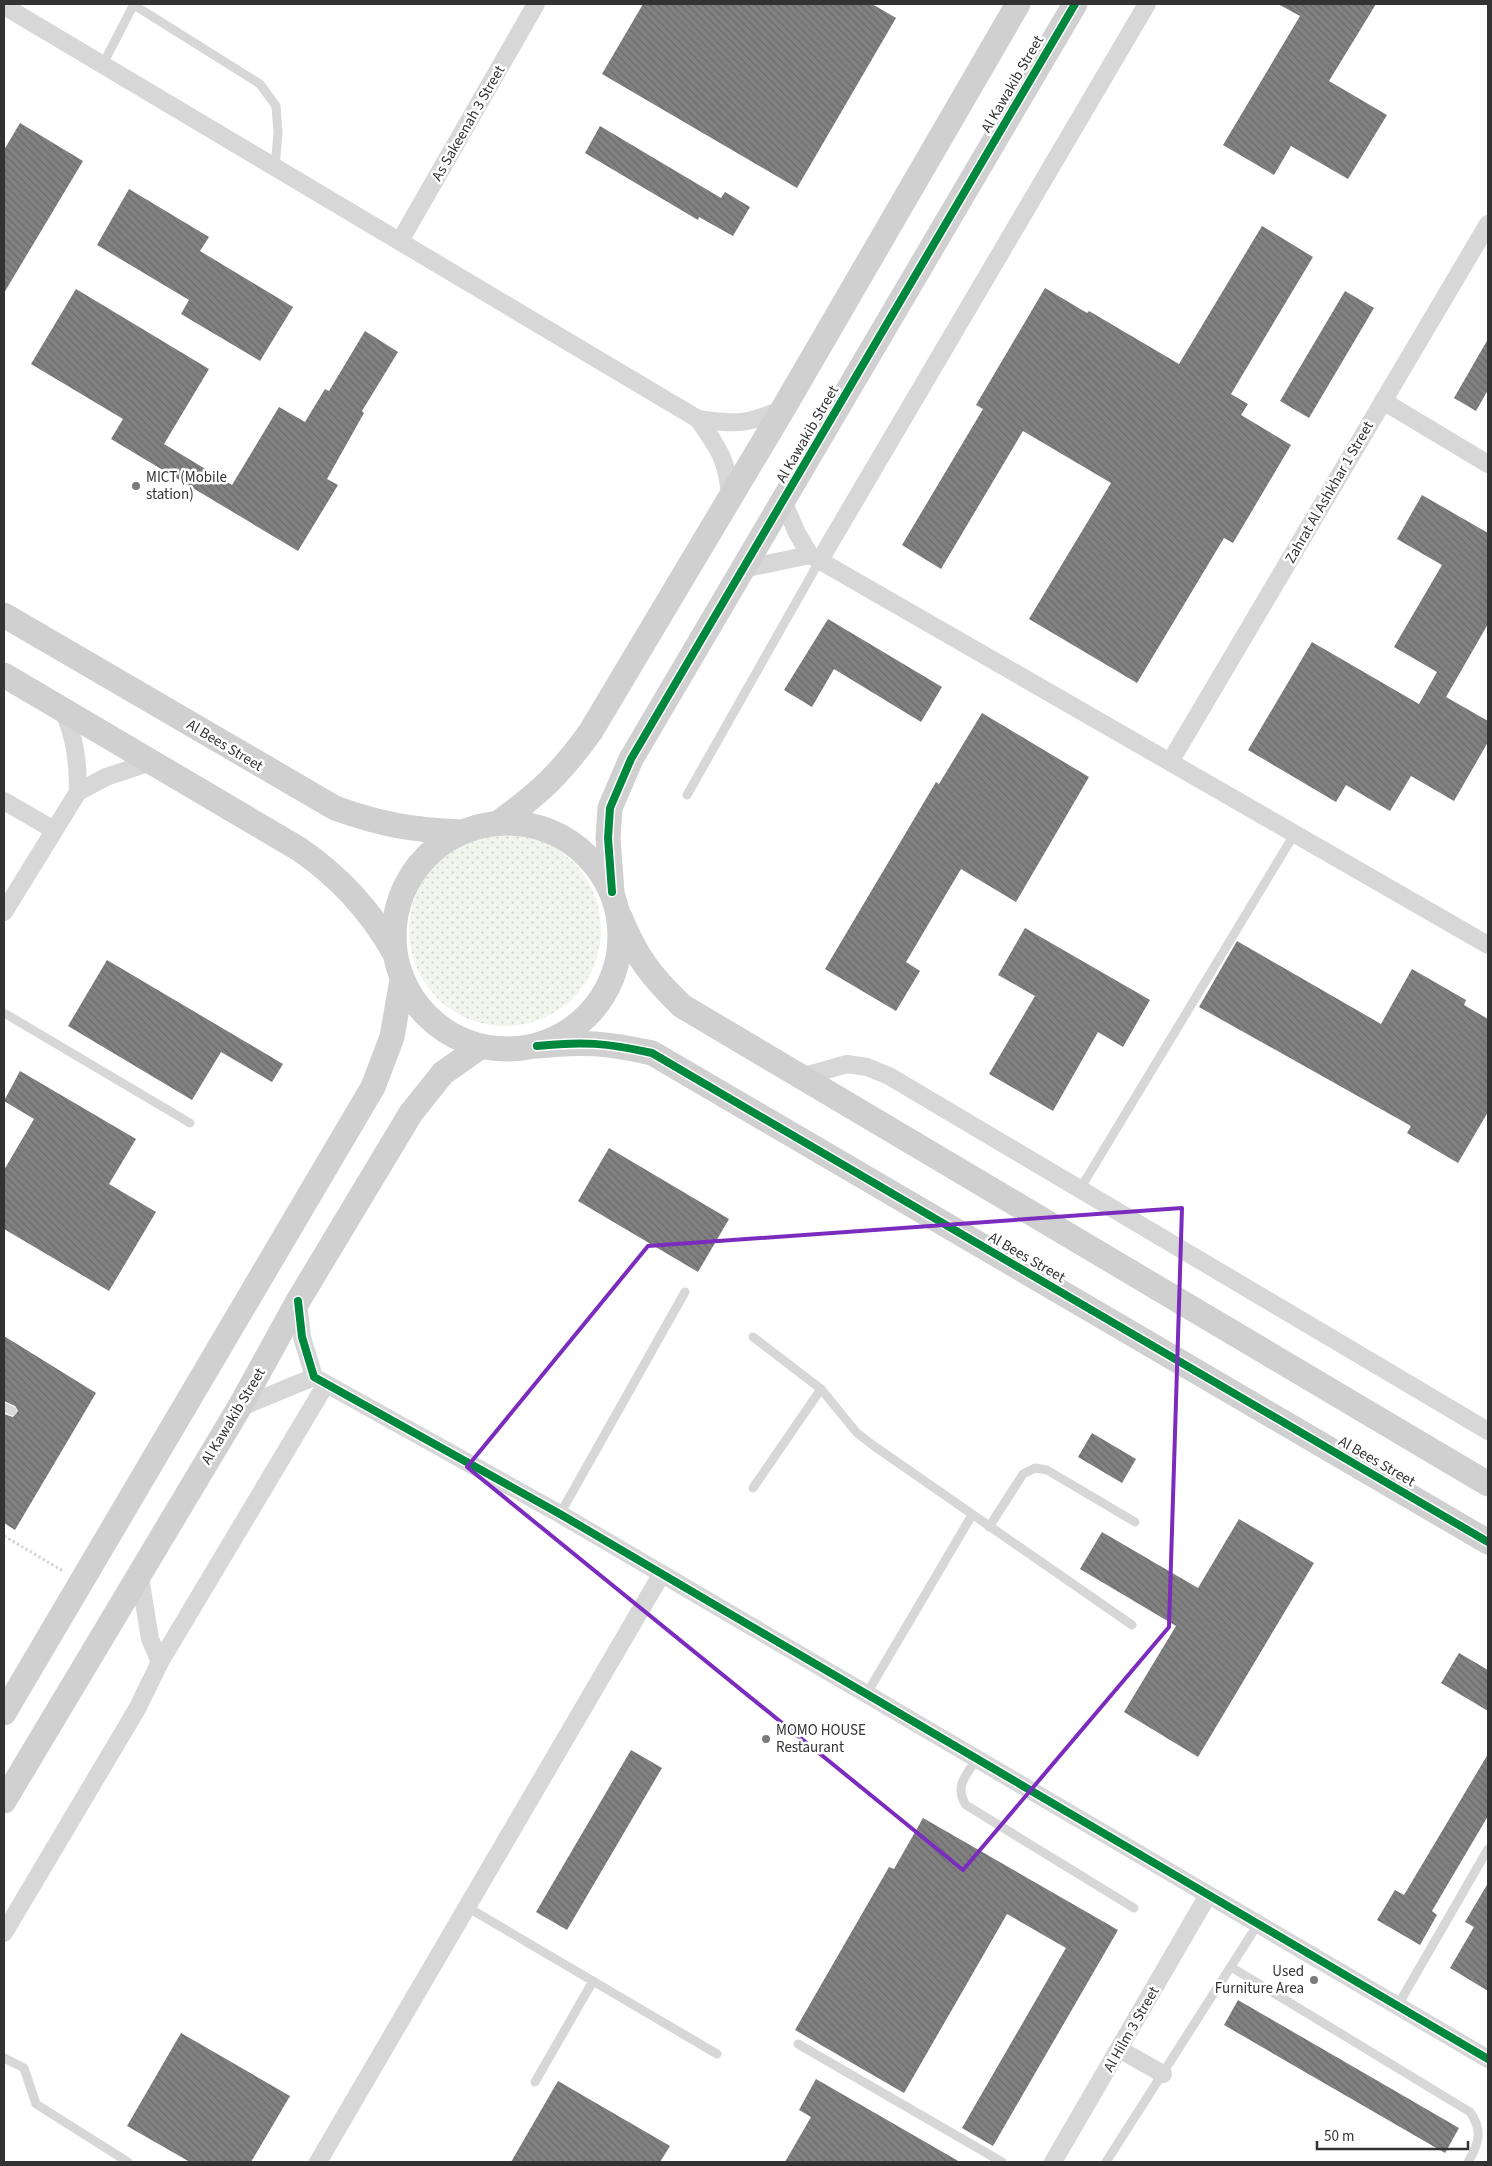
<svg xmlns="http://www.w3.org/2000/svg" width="1492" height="2166" viewBox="0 0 1492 2166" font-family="'Source Sans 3',sans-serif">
<defs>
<pattern id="grass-dots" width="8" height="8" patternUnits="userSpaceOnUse" patternTransform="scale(1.25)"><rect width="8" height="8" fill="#f1f5ed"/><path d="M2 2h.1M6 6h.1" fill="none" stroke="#cfd2cc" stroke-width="1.8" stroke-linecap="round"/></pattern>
<pattern id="building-back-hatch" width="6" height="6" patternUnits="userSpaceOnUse" patternTransform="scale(1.25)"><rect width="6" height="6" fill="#818181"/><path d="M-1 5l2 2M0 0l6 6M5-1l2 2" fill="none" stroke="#6a6a6a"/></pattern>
</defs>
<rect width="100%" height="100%" fill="#fff"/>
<circle fill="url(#grass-dots)" cx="505" cy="930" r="96"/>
<g fill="url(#building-back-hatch)">
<path d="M643,4H872L896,18L797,188L602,74Z"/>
<path d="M1278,4H1376L1329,81L1387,115L1348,179L1291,146L1274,175L1223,145L1300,16Z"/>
<path d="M20,123L83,161L4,293V150Z"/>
<path d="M600,126L721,198L725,192L750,207L733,236L699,217L698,220L585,153Z"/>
<path d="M129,189L209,237L200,251L293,307L260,361L181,314L189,300L97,245Z"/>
<path d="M1262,226L1313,257L1231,394L1248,404L1241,415L1291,445L1233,543L1224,538L1137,683L1029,619L1111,483L1023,431L941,569L902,545L983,409L976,405L1045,288L1087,313L1089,311L1179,364Z"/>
<path d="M76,289L209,369L164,444L232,485L279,407L305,422L325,389L329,391L365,331L398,352L362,411L364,413L327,479L338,485L298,551L111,439L123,419L31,364Z"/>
<path d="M1345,291L1374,308L1309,418L1280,401Z"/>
<path d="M1488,339V390L1476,411L1454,398Z"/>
<path d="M1422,495L1488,533V624L1446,697L1488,721V742L1454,801L1411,776L1390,811L1346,785L1336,802L1248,750L1312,642L1419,704L1437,672L1394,647L1442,565L1397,539Z"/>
<path d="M828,619L942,687L921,722L834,669L812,707L784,690Z"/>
<path d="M982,713L1089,777L1016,902L961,869L906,962L920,971L896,1011L825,969L936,782L939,784Z"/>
<path d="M1025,928L1150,1000L1123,1047L1098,1032L1053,1111L989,1074L1035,996L998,975Z"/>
<path d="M1237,941L1381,1024L1412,969L1466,1000L1464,1005L1488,1019V1112L1458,1163L1407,1133L1411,1126L1199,1007Z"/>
<path d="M107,960L283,1064L272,1082L221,1052L192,1100L68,1026Z"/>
<path d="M20,1071L136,1139L109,1184L156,1212L109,1291L4,1229V1170L34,1119L4,1101Z"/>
<path d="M609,1148L729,1219L698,1272L578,1201Z"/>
<path d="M4,1336L96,1393L15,1530L4,1523V1414L13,1417L18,1411L15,1406L4,1401Z"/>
<path d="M1092,1433L1136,1459L1122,1483L1078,1457Z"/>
<path d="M1239,1519L1314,1563L1198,1757L1124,1712L1176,1626L1080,1569L1102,1532L1198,1588Z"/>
<path d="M1459,1653L1488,1670V1711L1441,1683Z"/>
<path d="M631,1750L662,1768L567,1930L536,1912Z"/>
<path d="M1488,1754V1816L1432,1911L1437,1915L1420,1945L1377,1920L1395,1890L1404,1895Z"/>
<path d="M923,1818L1118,1930L993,2146L962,2128L1066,1948L1007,1914L904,2093L795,2030L889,1867L894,1869Z"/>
<path d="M1488,1883V1991L1450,1968L1474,1927L1465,1922Z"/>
<path d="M1238,2000L1459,2128L1445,2153L1224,2025Z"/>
<path d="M181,2033L290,2096L251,2162H190L127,2126Z"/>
<path d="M816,2079L960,2162H785L811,2117L799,2110Z"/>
<path d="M558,2081L670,2146L660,2162H511Z"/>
</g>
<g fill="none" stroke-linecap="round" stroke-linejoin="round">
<path stroke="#d6d6d6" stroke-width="3" stroke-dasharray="2.5 2.5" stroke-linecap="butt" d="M4,1536L63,1571"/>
<g stroke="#d7d7d7" stroke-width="9">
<path d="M134,5L260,84L276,106L278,133L275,167"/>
<path d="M103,64L134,4"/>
<path d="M687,795L820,560"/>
<path d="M4,1013L190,1123"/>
<path d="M1080,1189L1295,833"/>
<path d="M753,1337L821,1389L857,1433L874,1446L1132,1625"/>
<path d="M4,1407L12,1411"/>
<path d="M753,1488L821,1389"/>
<path d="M560,1514L685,1292"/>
<path d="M989,1527L1023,1474L1035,1468L1047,1470L1135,1522"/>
<path d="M866,1695L972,1515"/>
<path d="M976,1760C966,1775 954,1787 966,1805L1134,1908"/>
<path d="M467,1907L717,2054"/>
<path d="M1231,1967L1470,2112C1483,2130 1479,2144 1468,2162"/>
<path d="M1398,2005L1488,1849"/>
<path d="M798,2044L1002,2162"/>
<path d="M4,2058L24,2068L36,2104L128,2162"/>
<path d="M535,2082L593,1981"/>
<path d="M1106,2162L1258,1924"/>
</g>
<g stroke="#d7d7d7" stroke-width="18">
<path d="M4,6L698,419C738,425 747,424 783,409"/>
<path d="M400,241L536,4"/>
<path d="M1383,401L1488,464"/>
<path d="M698,419C719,449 728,461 730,498"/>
<path d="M783,501L797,533L810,555L1488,945"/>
<path d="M820,560L1147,4"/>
<path d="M743,569L810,555"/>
<path d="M63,710C75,737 78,762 78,792"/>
<path d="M1170,762L1488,224"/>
<path d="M4,801L54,830"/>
<path d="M4,912L78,792L106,777L151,762"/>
<path d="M801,1077L847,1064L867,1067L889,1076L1488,1431"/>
<path d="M298,1301L302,1337L314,1377L560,1514L1488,2059"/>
<path d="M239,1408L314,1377"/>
<path d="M160,1662L326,1384"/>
<path d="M4,1933L137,1709L160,1662L150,1639L139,1571"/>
<path d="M1119,2049L1163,2074"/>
<path d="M318,2162L661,1575"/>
<path d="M1053,2162L1208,1895"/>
</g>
<g stroke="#d0d0d0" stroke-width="25">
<path d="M4,615L335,808C382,825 412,830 463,832"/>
<path d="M4,675L299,849C340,877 370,910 394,952"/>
<circle cx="507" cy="936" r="113"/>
<path d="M498,823C540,793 561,773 591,731L783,409L1018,4"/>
<path d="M612,892L608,838L610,808L631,759L1075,4"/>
<path d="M620,917C636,957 651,976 682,1006L1488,1484"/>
<path d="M537,1046C583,1041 607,1043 652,1053L1488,1542"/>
<path d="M4,1713L373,1087L392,1037L402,980"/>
<path d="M4,1801L239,1408L298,1301L411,1113L443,1073L480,1047"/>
</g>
<defs>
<g id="cycleway">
<path d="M612,892L608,838L610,808L631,759L1075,4"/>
<path d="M537,1046C583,1041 607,1043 652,1053L1488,1542"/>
<path d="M298,1301L302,1337L314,1377L560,1514L1488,2059"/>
</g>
</defs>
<use href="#cycleway" stroke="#fff" stroke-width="11"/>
<use href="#cycleway" stroke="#00873e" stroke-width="8"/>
</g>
<path fill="none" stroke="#7b2cbf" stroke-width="4" stroke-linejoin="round" d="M1182,1208L1169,1627L963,1870L467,1467L648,1246Z"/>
<g fill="#7a7a7a" stroke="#fff" stroke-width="2">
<circle cx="136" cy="486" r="5"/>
<circle cx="766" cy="1739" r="5"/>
<circle cx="1314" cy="1980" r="5"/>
</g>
<g text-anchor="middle" stroke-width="5" stroke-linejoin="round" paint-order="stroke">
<g font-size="15" fill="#333" stroke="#fff">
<text transform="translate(1012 84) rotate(-60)" y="5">Al Kawakib Street</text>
<text transform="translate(468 123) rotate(-60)" y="5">As Sakeenah 3 Street</text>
<text transform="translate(807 434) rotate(-60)" y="5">Al Kawakib Street</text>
<text transform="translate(1329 492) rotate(-60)" y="5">Zahrat Al Ashkhar 1 Street</text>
<text transform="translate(225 745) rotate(31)" y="5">Al Bees Street</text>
<text transform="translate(1027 1257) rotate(30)" y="5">Al Bees Street</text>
<text transform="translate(233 1416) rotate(-59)" y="5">Al Kawakib Street</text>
<text transform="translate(1377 1461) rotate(30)" y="5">Al Bees Street</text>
<text transform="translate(1131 2029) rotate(-60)" y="5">Al Hilm 3 Street</text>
</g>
<g font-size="15" fill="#333" stroke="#fff" text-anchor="start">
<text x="146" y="482">MICT (Mobile<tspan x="146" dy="17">station)</tspan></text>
<text x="776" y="1735">MOMO HOUSE<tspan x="776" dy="17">Restaurant</tspan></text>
<text x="1304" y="1976" text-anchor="end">Used<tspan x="1304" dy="17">Furniture Area</tspan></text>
</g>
</g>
<rect width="1492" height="2166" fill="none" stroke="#333333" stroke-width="10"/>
<path d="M1317 2141v8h151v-8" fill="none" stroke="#333333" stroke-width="2.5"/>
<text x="1324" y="2141" font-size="15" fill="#333333" stroke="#ffffff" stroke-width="4" paint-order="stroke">50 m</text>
</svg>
